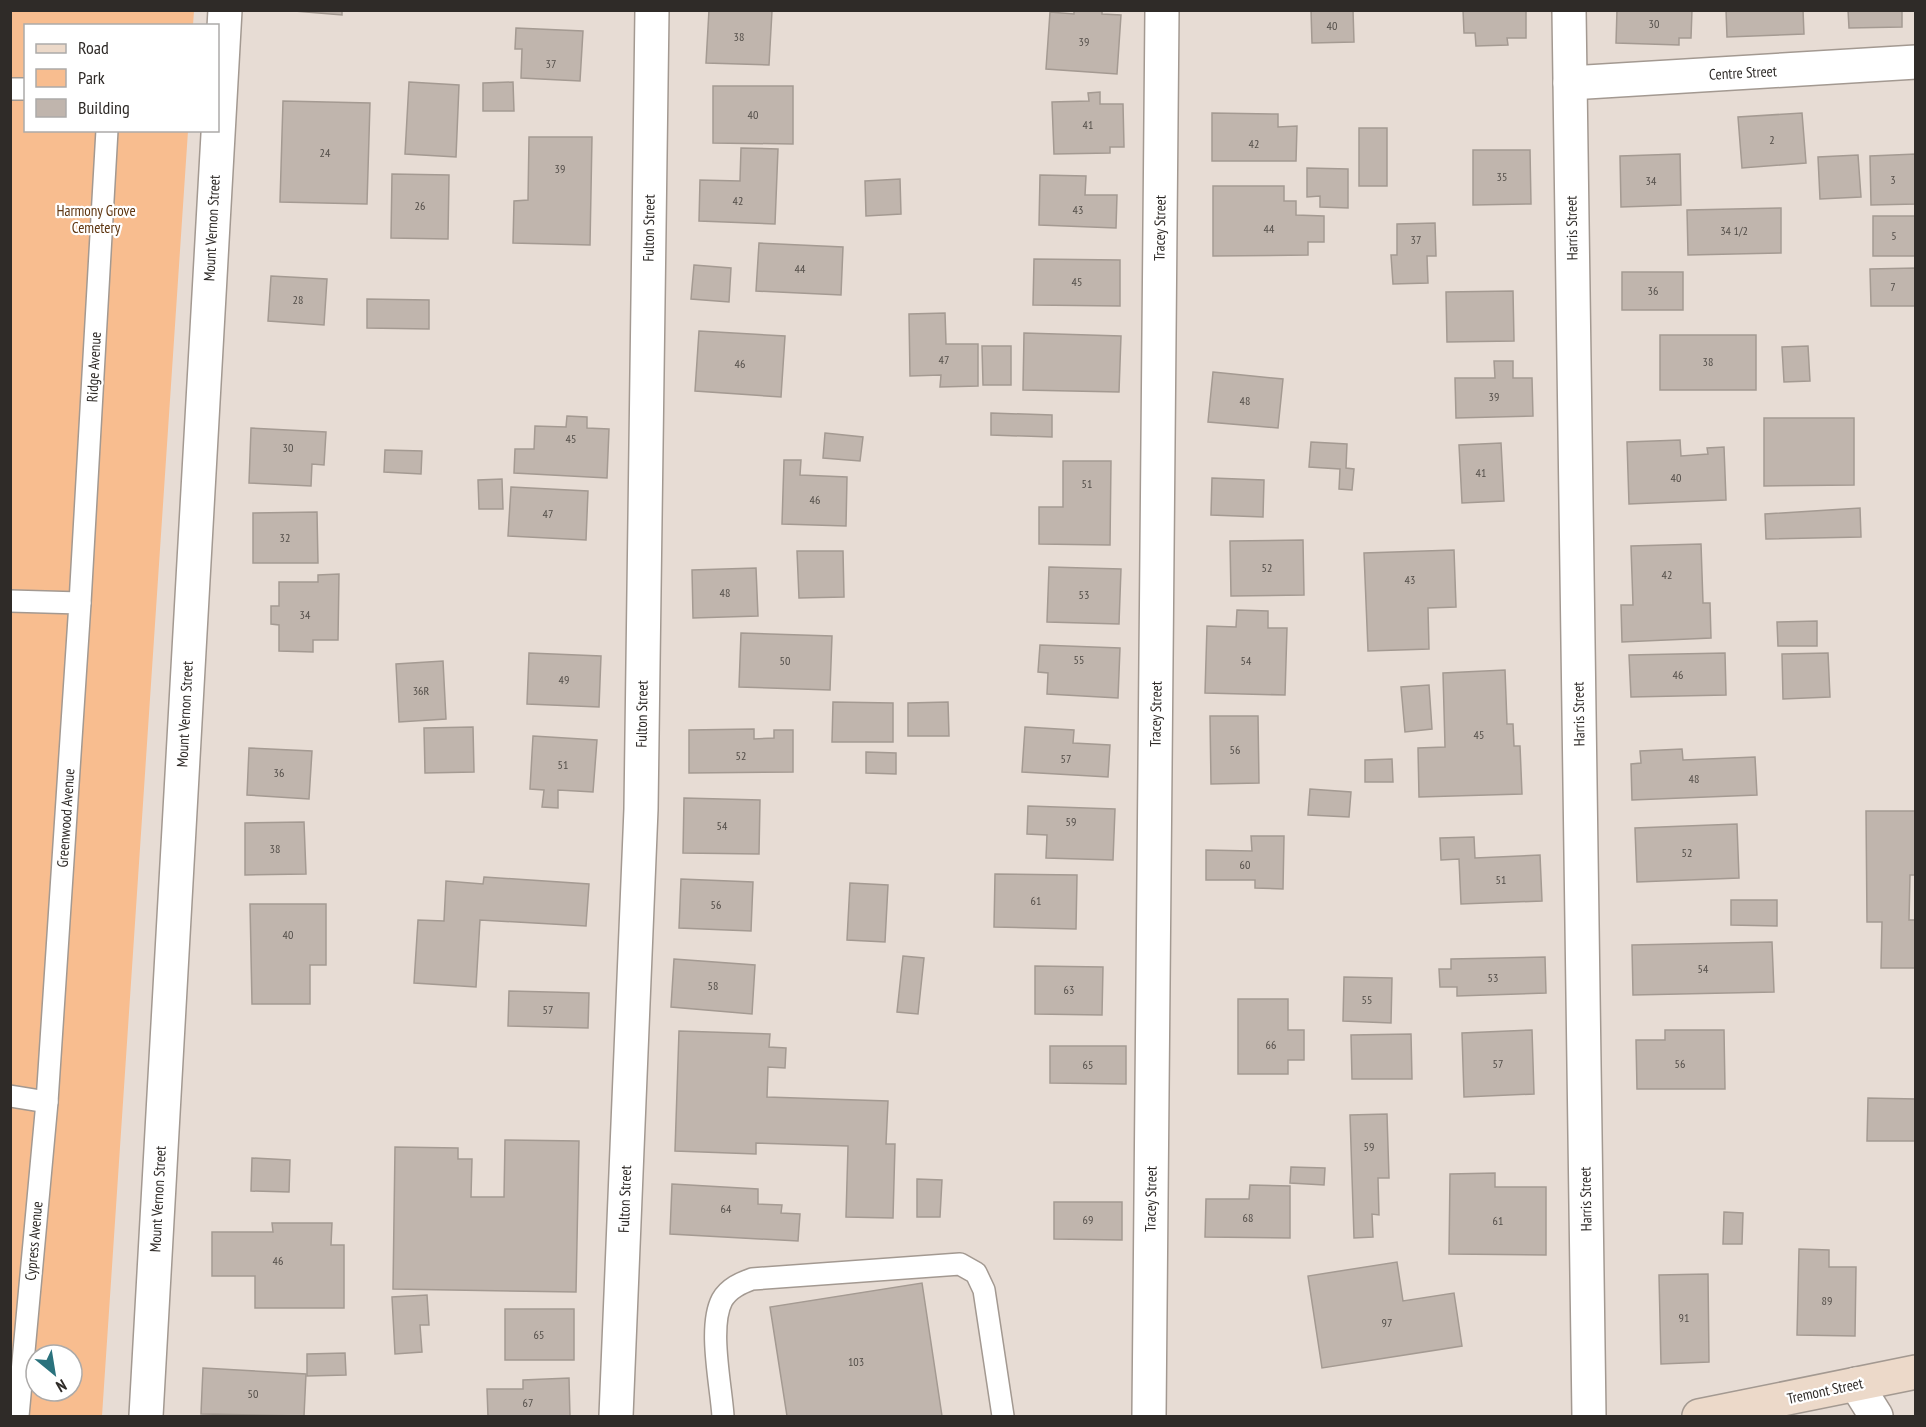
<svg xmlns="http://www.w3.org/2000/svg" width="1926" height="1427" viewBox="0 0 1926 1427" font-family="'PT Sans Narrow',sans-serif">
<rect width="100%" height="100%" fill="#e7dcd4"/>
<path fill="#f8bd8f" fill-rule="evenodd" d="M10,11H194L193,25L26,26V130L188,131L102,1416H11ZM36,1355H72V1391H36Z"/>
<g fill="#c0b5ad" stroke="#a49a92" stroke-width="1.5">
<path d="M282,10H342V15Z"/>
<path d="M709,10L772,11L769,65L706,63Z"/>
<path d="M1074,10H1102V14L1121,15L1117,74L1046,69L1050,12L1074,14Z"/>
<path d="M1311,10H1353L1354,42L1312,43Z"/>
<path d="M1463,10H1526V38H1507L1508,45L1476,46L1475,33H1464Z"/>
<path d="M1617,10H1692L1691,38H1679V45L1616,43Z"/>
<path d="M1726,10H1803L1804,34L1727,37Z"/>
<path d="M1848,10H1902V27L1849,28Z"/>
<path d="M516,28L583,31L580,81L521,78L522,49H515Z"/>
<path d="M409,82L459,85L456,157L405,154Z"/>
<path d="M513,82L514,111H483V83Z"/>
<path d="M713,86H793V144L713,143Z"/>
<path d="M1100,92V104H1123L1124,147H1110V153L1054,154L1052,102L1089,101L1088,93Z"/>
<path d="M283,101L370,103L367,204L280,202Z"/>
<path d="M1212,113L1278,114V127L1297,126L1296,161H1212Z"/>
<path d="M1802,113L1806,163L1742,168L1738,117Z"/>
<rect x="1359" y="128" width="28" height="58"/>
<path d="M529,137H592L590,245L513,243L514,201L528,200Z"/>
<path d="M741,148L778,149L775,224L699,221L700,180L740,181Z"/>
<path d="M1473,150H1530L1531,204L1473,205Z"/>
<path d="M1680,154L1681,205L1621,207L1620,156Z"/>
<path d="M1916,154V204L1871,205L1870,156Z"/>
<path d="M1858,155L1861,197L1820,199L1818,157Z"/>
<path d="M1307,168L1348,169V208L1320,207V196L1307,197Z"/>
<path d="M392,174L449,175L448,239L391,238Z"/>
<path d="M1040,175L1086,176L1085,195H1117L1116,228L1039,225Z"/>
<path d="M900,179L901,214L866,216L865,181Z"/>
<path d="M1213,186H1284V201H1296V215L1324,216V242H1308V255L1213,256Z"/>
<path d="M1781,208V253L1688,255L1687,210Z"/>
<rect x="1873" y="216" width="43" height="40"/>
<path d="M1435,223L1436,256H1427L1428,283L1393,284L1391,255H1397V224Z"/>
<path d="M759,243L843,247L841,295L756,291Z"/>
<path d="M1034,259L1120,260V306L1033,305Z"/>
<path d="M694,265L731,268L729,302L691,299Z"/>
<path d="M1916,268V306H1871L1870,269Z"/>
<rect x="1622" y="272" width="61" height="38"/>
<path d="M271,276L327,279L324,325L268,321Z"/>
<path d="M1513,291L1514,341L1447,342L1446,292Z"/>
<path d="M367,299L429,300V329L367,328Z"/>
<path d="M945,313L946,344H978V386L940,387L941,375L910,376L909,314Z"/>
<path d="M699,331L785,336L781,397L695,391Z"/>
<path d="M1024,333L1121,336L1119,392L1023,390Z"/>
<rect x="1660" y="335" width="96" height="55"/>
<path d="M982,346H1011V385H983Z"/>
<path d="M1808,346L1810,381L1784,382L1782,347Z"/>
<path d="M1494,361H1513V378H1532L1533,416L1456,418L1455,378H1495Z"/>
<path d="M1213,372L1283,379L1278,428L1208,422Z"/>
<path d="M991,413L1052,415V437L991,435Z"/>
<path d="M567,416L587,417V428L609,429L607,478L514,473L515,449H534L535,426L566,427Z"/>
<path d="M1764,418H1854V485L1764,486Z"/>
<path d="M251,428L326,432L324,465L312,464L311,486L249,483Z"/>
<path d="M825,433L863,437L860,461L823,458Z"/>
<path d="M1680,440L1681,456L1708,454L1707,448L1724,447L1726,500L1629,504L1627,442Z"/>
<path d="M1311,442L1347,444L1346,468L1354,469L1352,490L1339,489L1340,469L1309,467Z"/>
<path d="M1501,443L1504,501L1462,503L1459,445Z"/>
<path d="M385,450L422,451L421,474L384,472Z"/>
<path d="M784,460H801L800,475L847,477L846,526L782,524Z"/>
<path d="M1063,461H1111L1110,545L1039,544V507H1063Z"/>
<path d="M1212,478L1264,480L1263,517L1211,515Z"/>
<path d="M502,479L503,509H479L478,480Z"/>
<path d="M511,487L588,491L586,540L508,536Z"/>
<path d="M1860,508L1861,537L1766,539L1765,514Z"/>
<path d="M317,512L318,563H253V513Z"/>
<path d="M1303,540L1304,595L1231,596L1230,541Z"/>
<path d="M1701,544L1703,603H1710L1711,638L1622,642L1621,605H1633L1631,546Z"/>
<path d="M1454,550L1456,607L1428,608L1429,649L1368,651L1364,553Z"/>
<path d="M797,551H843L844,597L799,598Z"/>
<path d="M1049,567L1121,569L1119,624L1047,622Z"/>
<path d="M756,568L758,616L693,618L692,570Z"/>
<path d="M339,574L338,640H313V652L279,651V625L271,624V606H279V582H318V575Z"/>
<path d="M1237,610L1268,611V628H1287L1285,695L1205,693L1207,626L1236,627Z"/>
<path d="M1817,621V646H1778L1777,622Z"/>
<path d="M741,633L832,636L830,690L739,687Z"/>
<path d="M1040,645L1120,648L1118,698L1047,694L1048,673L1038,672Z"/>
<path d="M529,653L601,656L599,707L527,704Z"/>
<path d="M1725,653L1726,695L1631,697L1629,655Z"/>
<path d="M1828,653L1830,697L1783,699L1782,654Z"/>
<path d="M443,661L446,719L399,722L396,664Z"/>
<path d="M1505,670L1507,724H1513L1514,746H1520L1522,794L1419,797L1418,748L1445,747L1443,673Z"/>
<path d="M1429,685L1432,729L1405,732L1401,687Z"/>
<path d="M833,702L893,703V742H832Z"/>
<path d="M948,702L949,736H908V703Z"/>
<path d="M1210,716H1258L1259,783L1211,784Z"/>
<path d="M473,727L474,772L425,773L424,728Z"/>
<path d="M1025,727L1074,730L1073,743L1110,745L1108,777L1022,772Z"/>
<path d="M754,729V739L774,738V730H793V772L689,773V730Z"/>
<path d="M533,736L597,740L593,792L558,790V808L542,807L544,790L530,789Z"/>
<path d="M249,748L312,751L309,799L247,795Z"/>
<path d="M1682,749L1683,760L1755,757L1757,795L1632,800L1631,764L1641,763L1640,751Z"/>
<path d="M866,752L896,753V774L866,773Z"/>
<path d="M1392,759L1393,782H1365V760Z"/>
<path d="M1310,789L1351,792L1349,817L1308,815Z"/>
<path d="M684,798L760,800L759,854L683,853Z"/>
<path d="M1028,806L1115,809L1113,860L1046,858L1047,835L1027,834Z"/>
<path d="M1866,811H1916V875H1910L1909,920H1916V968H1881L1882,922H1867Z"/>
<path d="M304,822L306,874L245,875V823Z"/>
<path d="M1737,824L1739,878L1637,882L1635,828Z"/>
<path d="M1251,836H1284L1283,889L1255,888V880H1206V850L1252,851Z"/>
<path d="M1474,837L1475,858L1540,855L1542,901L1461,904L1459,859L1441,860L1440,838Z"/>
<path d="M995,874L1077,875L1076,929L994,927Z"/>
<path d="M484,877L589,884L586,926L480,920L476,987L414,983L418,920L444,921L446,881L483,884Z"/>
<path d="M681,879L753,882L751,931L679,928Z"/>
<path d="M850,883L888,885L885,942L847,940Z"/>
<path d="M1731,900H1777V926L1731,925Z"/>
<path d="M250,904H326V965H310V1004H252Z"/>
<path d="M1772,942L1774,992L1633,995L1632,945Z"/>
<path d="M903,956L924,958L918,1014L897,1012Z"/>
<path d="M1545,957L1546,993L1457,996V987H1440L1439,969H1451V959Z"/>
<path d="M674,959L755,965L752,1014L671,1007Z"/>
<path d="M1035,966L1103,967L1102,1015L1035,1014Z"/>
<path d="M1344,977L1392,978L1391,1023L1343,1021Z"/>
<path d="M509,991L589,993L588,1028L508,1026Z"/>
<path d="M1238,999H1288V1030H1304V1060H1288V1074H1238Z"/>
<path d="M1532,1030L1534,1094L1464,1097L1462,1033Z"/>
<path d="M1665,1030H1724L1725,1089H1637L1636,1040H1665Z"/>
<path d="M679,1031L770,1034L769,1047L786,1048L785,1068L768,1067L767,1097L888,1101L886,1144H895L893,1218L846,1217L848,1146L756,1143V1154L675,1151Z"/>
<path d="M1411,1034L1412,1079H1352L1351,1035Z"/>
<path d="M1050,1046H1126V1084L1050,1083Z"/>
<path d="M1868,1098L1916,1099V1141H1867Z"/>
<path d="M1387,1114L1389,1178H1378L1379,1215L1372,1214L1373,1237L1354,1238L1350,1115Z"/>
<path d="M505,1140L579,1141L576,1292L393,1289L395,1147L458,1148V1159H472L471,1197H504Z"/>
<path d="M252,1158L290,1160L289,1192L251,1191Z"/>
<path d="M1291,1167L1325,1168L1324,1185L1290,1183Z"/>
<path d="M1495,1173V1187H1546V1255L1449,1254L1450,1174Z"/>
<path d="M917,1179L942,1180L940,1217H917Z"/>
<path d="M672,1184L758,1189V1204L782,1205L781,1213L800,1214L798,1241L670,1234Z"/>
<path d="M1250,1185L1290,1186V1238L1205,1237L1206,1199H1249Z"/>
<path d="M1054,1202H1122V1240L1054,1239Z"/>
<path d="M1724,1212L1743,1213L1742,1244H1723Z"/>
<path d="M272,1223H332L331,1245H344V1308H255V1276H212V1232H273Z"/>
<path d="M1799,1249L1829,1250V1267H1856L1855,1336L1797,1335Z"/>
<path d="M1397,1262L1403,1301L1454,1293L1462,1346L1322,1368L1308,1276Z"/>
<path d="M1708,1274L1709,1362L1661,1364L1659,1275Z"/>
<path d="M922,1283L942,1416H787L770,1307Z"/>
<path d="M427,1295L429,1325H420L422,1352L395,1354L392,1297Z"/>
<rect x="505" y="1309" width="69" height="51"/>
<path d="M345,1353L346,1375L307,1376V1354Z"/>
<path d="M203,1368L306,1374L304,1416L201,1414Z"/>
<path d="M569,1378L570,1416H488L487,1389H523V1380Z"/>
</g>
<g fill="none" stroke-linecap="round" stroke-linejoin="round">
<defs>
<g id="lane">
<path d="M10,89H26"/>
<path d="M10,601L80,603L47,1102L18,1416"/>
<path d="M80,603L107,130"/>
<path d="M10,1096L47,1102"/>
<path d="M723,1416C721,1385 708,1327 722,1300C729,1288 741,1283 752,1279L960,1264L976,1273L984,1290L1003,1416"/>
</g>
<g id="street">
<path d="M1569,10L1589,1416"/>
<path d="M1570,83L1916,62"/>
<path d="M1856,1384L1876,1416"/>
<path d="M146,1416L225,10"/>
<path d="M616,1416L641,809L652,10"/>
<path d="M1149,1416L1162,10"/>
</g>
<path id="secondary" d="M1699,1416L1916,1372"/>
</defs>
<use href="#lane" stroke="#a39991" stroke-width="24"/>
<use href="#street" stroke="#a39991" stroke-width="36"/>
<use href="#secondary" stroke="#a39991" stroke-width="36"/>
<use href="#lane" stroke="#fff" stroke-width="21"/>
<use href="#street" stroke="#fff" stroke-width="33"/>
<use href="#secondary" stroke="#ecd9c9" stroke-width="33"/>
</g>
<g text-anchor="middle" stroke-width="4.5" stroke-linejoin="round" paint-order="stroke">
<g font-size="12" fill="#534e49">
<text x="1654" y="28">30</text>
<text x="1332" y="30">40</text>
<text x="739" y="41">38</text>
<text x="1084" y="46">39</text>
<text x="551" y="68">37</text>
<text x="753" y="119">40</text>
<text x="1088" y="129">41</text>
<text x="1772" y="144">2</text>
<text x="1254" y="148">42</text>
<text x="325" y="157">24</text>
<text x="560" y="173">39</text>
<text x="1502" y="181">35</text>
<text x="1893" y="184">3</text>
<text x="1651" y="185">34</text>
<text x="738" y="205">42</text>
<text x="420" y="210">26</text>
<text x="1078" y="214">43</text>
<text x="1269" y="233">44</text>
<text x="1734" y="235">34 1/2</text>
<text x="1894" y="240">5</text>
<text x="1416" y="244">37</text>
<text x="800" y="273">44</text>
<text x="1077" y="286">45</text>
<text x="1893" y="291">7</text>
<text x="1653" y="295">36</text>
<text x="298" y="304">28</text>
<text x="944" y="364">47</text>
<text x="1708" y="366">38</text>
<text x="740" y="368">46</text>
<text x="1494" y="401">39</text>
<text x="1245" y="405">48</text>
<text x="571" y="443">45</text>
<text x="288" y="452">30</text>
<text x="1481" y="477">41</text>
<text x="1676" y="482">40</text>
<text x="1087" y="488">51</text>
<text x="815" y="504">46</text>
<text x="548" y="518">47</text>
<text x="285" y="542">32</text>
<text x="1267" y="572">52</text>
<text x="1667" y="579">42</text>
<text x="1410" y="584">43</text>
<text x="725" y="597">48</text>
<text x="1084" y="599">53</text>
<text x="305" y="619">34</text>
<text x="1079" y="664">55</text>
<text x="785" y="665">50</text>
<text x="1246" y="665">54</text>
<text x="1678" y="679">46</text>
<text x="564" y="684">49</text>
<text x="421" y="695">36R</text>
<text x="1479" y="739">45</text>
<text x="1235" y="754">56</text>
<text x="741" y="760">52</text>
<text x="1066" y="763">57</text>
<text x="563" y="769">51</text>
<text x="279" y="777">36</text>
<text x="1694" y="783">48</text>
<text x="1071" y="826">59</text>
<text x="722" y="830">54</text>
<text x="275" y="853">38</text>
<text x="1687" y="857">52</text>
<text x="1245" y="869">60</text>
<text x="1501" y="884">51</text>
<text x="1036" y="905">61</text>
<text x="716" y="909">56</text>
<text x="288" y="939">40</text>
<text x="1703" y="973">54</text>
<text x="1493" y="982">53</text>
<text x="713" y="990">58</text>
<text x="1069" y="994">63</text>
<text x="1367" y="1004">55</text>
<text x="548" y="1014">57</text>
<text x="1271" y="1049">66</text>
<text x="1498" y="1068">57</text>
<text x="1680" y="1068">56</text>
<text x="1088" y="1069">65</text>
<text x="1369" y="1151">59</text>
<text x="726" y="1213">64</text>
<text x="1248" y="1222">68</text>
<text x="1088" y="1224">69</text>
<text x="1498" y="1225">61</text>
<text x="278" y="1265">46</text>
<text x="1827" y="1305">89</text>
<text x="1684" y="1322">91</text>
<text x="1387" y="1327">97</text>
<text x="539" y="1339">65</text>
<text x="856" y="1366">103</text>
<text x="253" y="1398">50</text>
<text x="528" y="1407">67</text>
</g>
<g font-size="15" fill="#2f2b28" stroke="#fff">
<text transform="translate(1743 73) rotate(-3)" y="5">Centre Street</text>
<text transform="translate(212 228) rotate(-87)" y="5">Mount Vernon Street</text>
<text transform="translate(649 228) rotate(-89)" y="5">Fulton Street</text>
<text transform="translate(1160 228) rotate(-89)" y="5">Tracey Street</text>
<text transform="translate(1572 228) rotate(-91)" y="5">Harris Street</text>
<text transform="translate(94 367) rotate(-87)" y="5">Ridge Avenue</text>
<text transform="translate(185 714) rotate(-87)" y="5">Mount Vernon Street</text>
<text transform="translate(642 714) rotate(-89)" y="5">Fulton Street</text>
<text transform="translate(1156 714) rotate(-89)" y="5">Tracey Street</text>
<text transform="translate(1579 714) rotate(-91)" y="5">Harris Street</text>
<text transform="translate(66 818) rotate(-86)" y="5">Greenwood Avenue</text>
<text transform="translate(158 1199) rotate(-87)" y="5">Mount Vernon Street</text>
<text transform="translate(625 1199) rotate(-88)" y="5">Fulton Street</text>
<text transform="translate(1151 1199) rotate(-89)" y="5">Tracey Street</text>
<text transform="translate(1586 1199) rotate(-91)" y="5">Harris Street</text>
<text transform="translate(34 1241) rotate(-85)" y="5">Cypress Avenue</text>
<text transform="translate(1825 1391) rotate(-12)" y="5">Tremont Street</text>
</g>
<g font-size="15" fill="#5f3712" stroke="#fff">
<text x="96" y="216">Harmony Grove<tspan x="96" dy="17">Cemetery</tspan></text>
</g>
</g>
<rect width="1926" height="1427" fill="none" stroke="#2f2b28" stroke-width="24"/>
<rect x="24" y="24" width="195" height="108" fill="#ffffff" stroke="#acaaa9" stroke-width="1.5"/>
<rect x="36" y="44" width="30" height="9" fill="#ecd9c9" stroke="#acaaa9" stroke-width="1.5"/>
<text x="78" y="54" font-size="18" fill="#2f2b28">Road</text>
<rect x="36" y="69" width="30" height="18" fill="#f8bd8f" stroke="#acaaa9" stroke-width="1.5"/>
<text x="78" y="84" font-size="18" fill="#2f2b28">Park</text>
<rect x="36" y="99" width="30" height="18" fill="#c0b5ad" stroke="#acaaa9" stroke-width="1.5"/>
<text x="78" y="114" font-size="18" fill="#2f2b28">Building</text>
<g transform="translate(54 1373) rotate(150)"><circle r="28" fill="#ffffff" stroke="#acaaa9" stroke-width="1.5"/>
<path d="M0-4.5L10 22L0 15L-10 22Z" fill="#2a727d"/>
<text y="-9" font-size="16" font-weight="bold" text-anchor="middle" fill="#2f2b28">N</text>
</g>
</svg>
